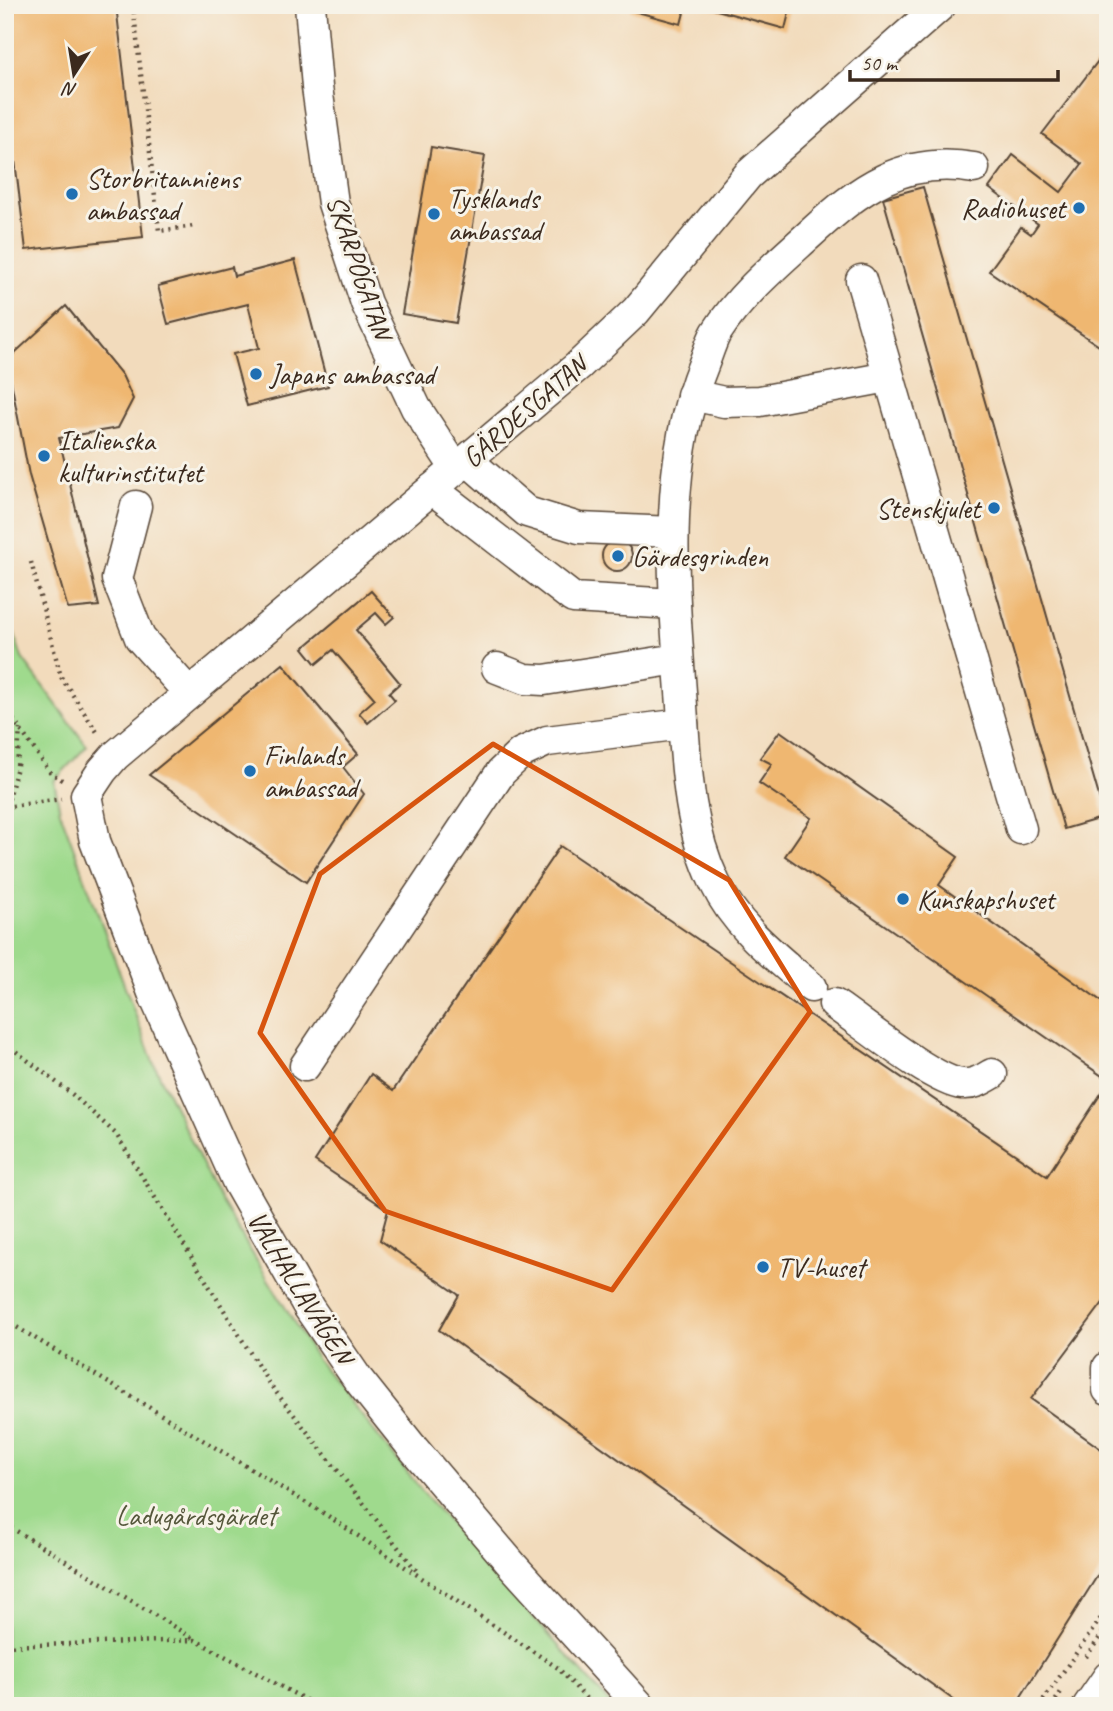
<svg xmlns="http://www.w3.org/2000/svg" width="1113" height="1711" viewBox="0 0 1113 1711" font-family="Caveat,sans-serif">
<rect width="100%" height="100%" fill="#f7f3e8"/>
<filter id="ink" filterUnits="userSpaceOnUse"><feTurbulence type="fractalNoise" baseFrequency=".0143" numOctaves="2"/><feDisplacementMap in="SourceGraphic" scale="14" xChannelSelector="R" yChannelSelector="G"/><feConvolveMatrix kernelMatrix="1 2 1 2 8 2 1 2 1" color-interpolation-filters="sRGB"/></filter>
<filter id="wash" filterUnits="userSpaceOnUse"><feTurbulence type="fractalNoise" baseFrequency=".00686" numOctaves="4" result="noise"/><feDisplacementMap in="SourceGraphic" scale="28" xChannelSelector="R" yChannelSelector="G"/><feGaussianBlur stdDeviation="1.57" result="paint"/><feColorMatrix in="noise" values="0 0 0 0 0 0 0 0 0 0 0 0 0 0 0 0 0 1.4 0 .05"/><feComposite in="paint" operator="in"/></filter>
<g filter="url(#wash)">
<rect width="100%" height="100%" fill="#f2dbbc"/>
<path fill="#9fda8d" stroke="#6d8256" stroke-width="2" d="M5,605L22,658L87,746L54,781L60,811L153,1062L220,1200L317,1360L431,1502L612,1706H5Z"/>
<g id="blocks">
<g fill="#efb771">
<path d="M32,5H116L143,237L26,250L5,79V8Z"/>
<path d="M631,5H686L681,24L630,10Z"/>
<path d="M699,5H791L785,29Z"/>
<path d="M1108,48V352L989,271L1021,227L1031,234L1038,224L989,188L1013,155L1061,192L1082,164L1042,134Z"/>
<path d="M431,147L485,156L456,323L402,314Z"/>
<path d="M923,187L1105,817L1064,829L883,198Z"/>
<path d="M295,260L328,386L247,406L233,354L259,348L248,304L168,324L158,286L232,267L234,276Z"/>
<path d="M66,306L122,375L133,399L118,428L59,438L99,606L68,609L29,475L7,360Z"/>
<circle cx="617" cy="556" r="15"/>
<path d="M371,591L394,617L386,624L376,613L356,630L400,683L389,693L395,700L368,723L359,713L375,699L333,650L316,664L303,648Z"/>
<path d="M283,664L358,754L343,767L364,794L306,882L149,775Z"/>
<path d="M780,731L958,857L939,885L1108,1006V1080L785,856L811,818L759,783L772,764L760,758Z"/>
<path d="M560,846L1047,1176L1108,1083V1296L1031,1399L1108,1454V1559L1015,1706H962L439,1330L459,1295L380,1240L388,1210L315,1161L371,1074L393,1091Z"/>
</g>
</g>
</g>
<g filter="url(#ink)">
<use href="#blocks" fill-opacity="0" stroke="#564536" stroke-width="2"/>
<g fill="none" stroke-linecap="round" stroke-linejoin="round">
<defs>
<g id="minor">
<path d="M310,5L317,87L333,203L366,303L416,408L456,469"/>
<path d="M861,280L1021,829"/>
<path d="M692,395L724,402L760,401L888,377"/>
<path d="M467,460L527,512L579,528L673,532"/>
<path d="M432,489L573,598L674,604"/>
<path d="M136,506L117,579L140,638L189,693"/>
<path d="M497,668L525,679L544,680L678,659"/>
<path d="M811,987C775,956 736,927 715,883C686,823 686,756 681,692C673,583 662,465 704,363C708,353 711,342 716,333C740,295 777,264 810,234C860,188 903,156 974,168"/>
<path d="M834,1004C862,1023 933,1081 962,1084C974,1085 982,1080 992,1074"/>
<path d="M305,1066L501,772L521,753L547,741L683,724"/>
<path d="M1108,1367V1390"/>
<path d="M640,1706L513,1566L412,1447L357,1378L309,1308L238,1183L155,998L95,841L86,795L102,771L115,756L578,366L636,311L748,175L941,5"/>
<path d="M1088,1706L1108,1677"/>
</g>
</defs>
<use href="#minor" stroke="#564536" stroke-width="33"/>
<g stroke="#564536" stroke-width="4.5" stroke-dasharray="2 5" stroke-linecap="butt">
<path d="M133,5L159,231L194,226"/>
<path d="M31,562L61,677L99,735"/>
<path d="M5,708L51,773L62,780"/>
<path d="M7,806L17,767L20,729"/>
<path d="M5,807L61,799"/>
<path d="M5,1043L73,1095L116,1134L268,1382L419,1574"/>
<path d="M5,1320L328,1516L558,1668L593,1706"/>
<path d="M5,1524L194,1639"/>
<path d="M5,1646L195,1640L317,1706"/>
<path d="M1086,1657L1108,1626"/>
<path d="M1039,1706L1108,1608"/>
<path d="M1052,1706L1061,1692"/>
</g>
<use href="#minor" stroke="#fff" stroke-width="30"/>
</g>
</g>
<path fill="none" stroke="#d7540e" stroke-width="5" stroke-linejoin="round" d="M493,744L729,880L810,1012L612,1290L385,1211L260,1033L320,874Z"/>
<g fill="#1f6fb2" stroke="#f7f3e8" stroke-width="2.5">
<circle cx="72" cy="194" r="7"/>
<circle cx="1079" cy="208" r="7"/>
<circle cx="434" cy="214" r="7"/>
<circle cx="256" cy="374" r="7"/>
<circle cx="44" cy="456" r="7"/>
<circle cx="994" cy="508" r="7"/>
<circle cx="618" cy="556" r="7"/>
<circle cx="250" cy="771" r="7"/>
<circle cx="903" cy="899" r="7"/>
<circle cx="763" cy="1267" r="7"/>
</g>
<g text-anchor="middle" stroke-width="6" stroke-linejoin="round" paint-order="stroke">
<g font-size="28" fill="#3b2a1e" stroke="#f7f3e8" text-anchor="start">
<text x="86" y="188">Storbritanniens<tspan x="86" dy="32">ambassad</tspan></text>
<text x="448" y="208">Tysklands<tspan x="448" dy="32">ambassad</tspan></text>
<text x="1065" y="218" text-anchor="end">Radiohuset</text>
<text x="270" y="384">Japans ambassad</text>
<text x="58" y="450">Italienska<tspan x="58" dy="32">kulturinstitutet</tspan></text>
<text x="980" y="518" text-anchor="end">Stenskjulet</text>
<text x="632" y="566">Gärdesgrinden</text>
<text x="264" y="765">Finlands<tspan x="264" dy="32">ambassad</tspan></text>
<text x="917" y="909">Kunskapshuset</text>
<text x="777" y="1277">TV-huset</text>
</g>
<g font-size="28" fill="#3b2a1e" stroke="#f7f3e8">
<text transform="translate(360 267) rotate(71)" y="10">SKARPÖGATAN</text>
<text transform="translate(524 411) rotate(-41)" y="10">GÄRDESGATAN</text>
<text transform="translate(301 1287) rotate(58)" y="10">VALHALLAVÄGEN</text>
</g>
<g font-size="28" fill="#54563a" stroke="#f7f3e8">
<text x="196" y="1525">Ladugårdsgärdet</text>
</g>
</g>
<rect width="1113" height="1711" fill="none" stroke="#f7f3e8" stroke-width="28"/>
<g transform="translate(74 74) rotate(192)" stroke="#f7f3e8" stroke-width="5" paint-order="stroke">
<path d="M0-5L12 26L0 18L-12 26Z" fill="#3b2a1e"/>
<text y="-10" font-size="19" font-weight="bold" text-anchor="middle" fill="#3b2a1e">N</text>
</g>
<path d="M850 70v10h208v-10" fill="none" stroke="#3b2a1e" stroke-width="3.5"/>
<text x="861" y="70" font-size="21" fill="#3b2a1e" stroke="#f7f3e8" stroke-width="5" paint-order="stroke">50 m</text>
</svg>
